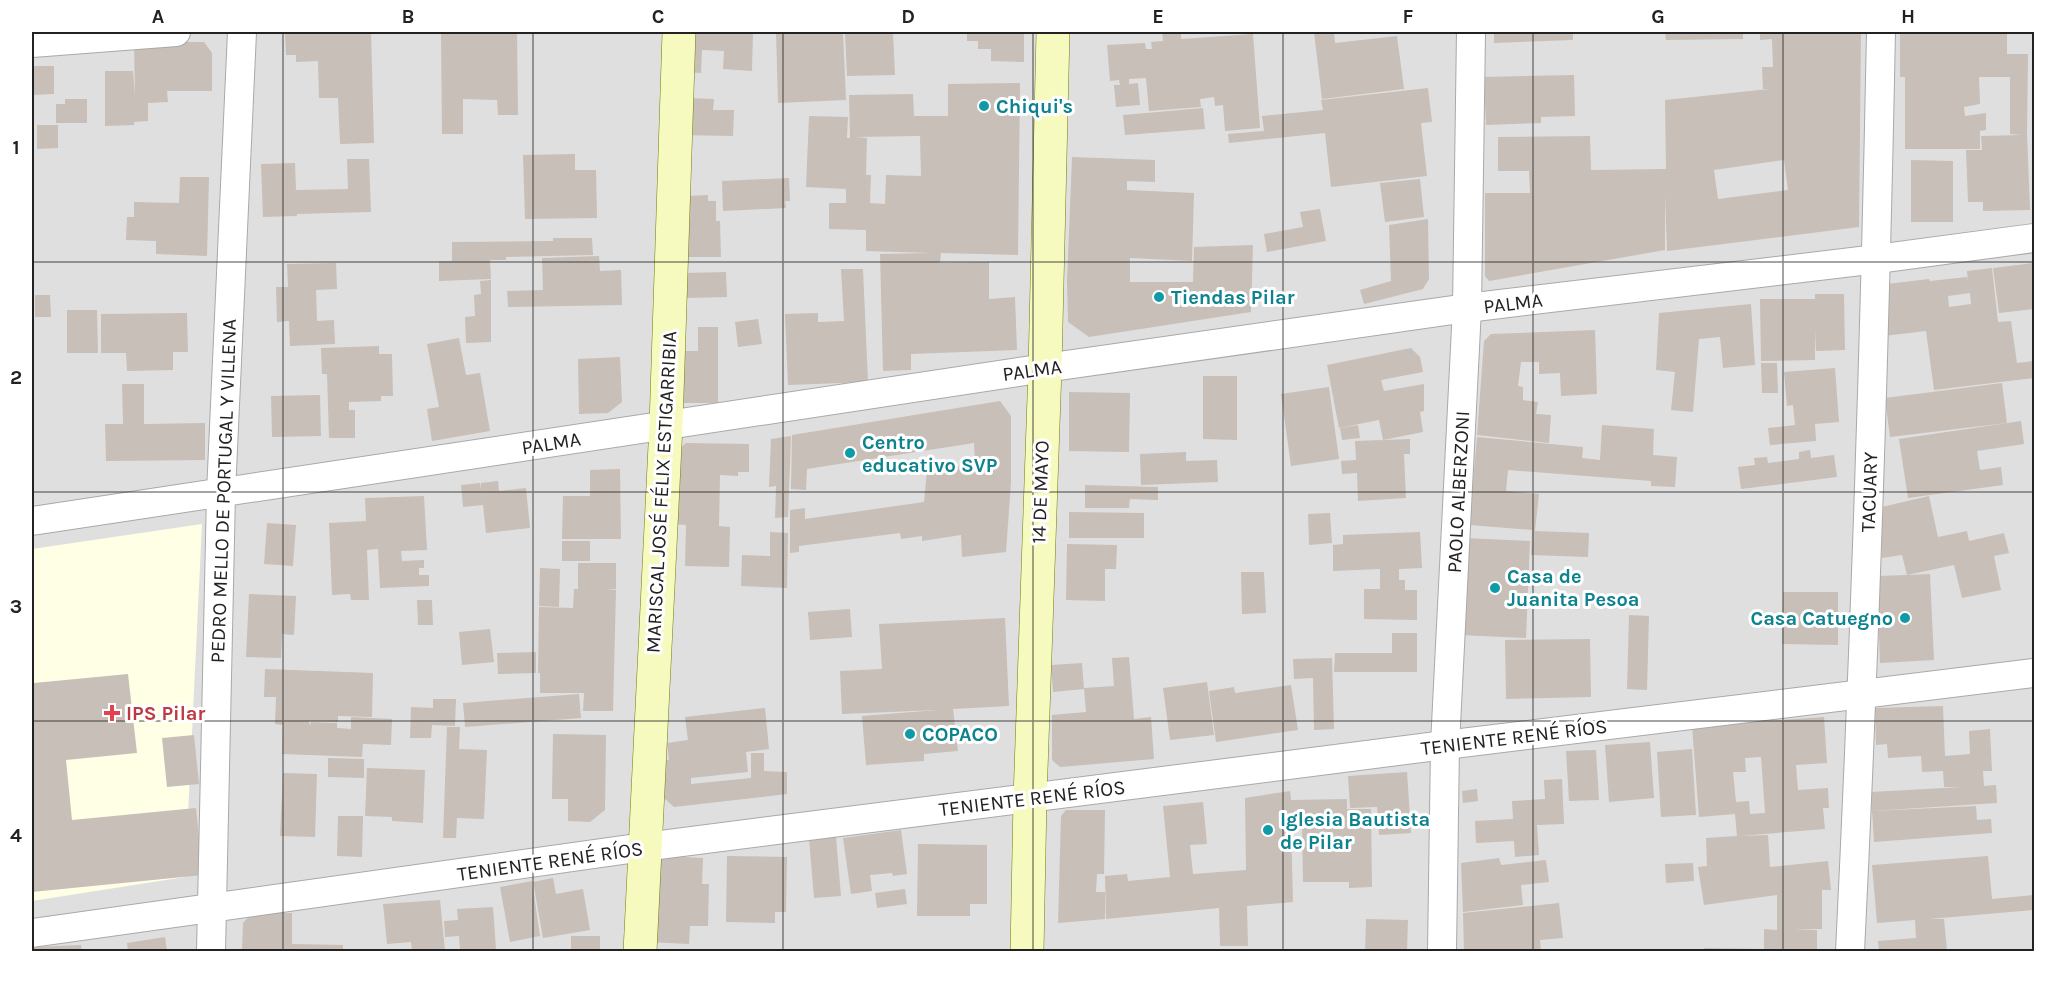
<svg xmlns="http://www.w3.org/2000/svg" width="2066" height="983" viewBox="0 0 2066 983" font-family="Karla,sans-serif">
<rect width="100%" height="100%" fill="#f2efe9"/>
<rect fill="#e0dfdf" x="32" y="32" width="2002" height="919"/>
<path fill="#ffffe5" d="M202,524L185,877L32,901V549Z"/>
<g fill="#c7bfb8" fill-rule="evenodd">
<path d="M318,32H371L374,143L340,144L338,98H319L318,61L296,62V55H286L285,34L318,33Z"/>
<path d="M441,32H517L518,115H498L497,100L463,99V134H442Z"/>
<path d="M686,32H753L752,71L723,69L724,51L702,50L701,73L684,72Z"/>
<path d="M776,32H843L846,100L778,103Z"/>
<path d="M845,32H893L895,75L847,76Z"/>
<path d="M967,32H1024V62L991,61V49H978V41H967Z"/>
<path d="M1162,32H1181V39L1253,34L1260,128L1225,131L1223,105L1215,106L1214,97L1200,99L1201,107L1149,111L1146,78L1129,79V84L1138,83L1140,105L1116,107L1114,85H1120L1119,80L1110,81L1107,45L1145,43L1146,49H1152L1151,42L1163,41Z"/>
<path d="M1314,32H1334L1335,43L1397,36L1404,89L1322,99Z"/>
<path d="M1494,32H1573V40L1494,43Z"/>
<path d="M1665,32H1743V39L1666,40Z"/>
<path d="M1760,32H1861L1859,227L1667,251L1665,194V250L1489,281L1485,276V193H1530L1529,171H1498V137L1590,136L1591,170L1666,169L1665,100L1769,89H1763L1762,67H1773L1772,39L1760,40ZM1784,160L1788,190L1718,199L1714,170Z"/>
<path d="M1900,32H2007V54H2028L2027,134L2030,210L1983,211V202H1968L1966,150H1982L1981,136L2022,135L2010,134V77H1979L1980,104L1964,107L1965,116L1986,113V130L1980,131V149H1905V77H1900Z"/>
<path d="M134,42H204L212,53V91H167L168,102L148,103V121L134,122V125L105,126V71H133L135,97Z"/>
<path d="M32,66H54V94L32,95Z"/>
<path d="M1574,75L1575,116L1541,117V123L1486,125L1484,77Z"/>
<path d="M1020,83L1018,255L941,253L940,263L989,262V299L1015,297L1017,350L911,354V370L883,371L880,254L931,253L866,251V230L829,229V203H846V189L806,187L809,116L848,117L847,138H850L849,95L913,94L914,116H948V84ZM920,136L921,176L886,175L885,204L870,203L871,175H866L867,138L855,137Z"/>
<path d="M1428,88L1432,122L1421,123L1427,176L1331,187L1325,133L1229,143L1228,134L1264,131L1262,116L1323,110L1321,100Z"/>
<path d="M689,98L714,99L713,110H734L733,136L681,135Z"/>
<path d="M65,99H87V123H56V104H65Z"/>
<path d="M1203,108L1205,129L1125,135L1123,115Z"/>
<path d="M37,125H58V148L37,149Z"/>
<path d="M575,154V170H596L597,218L525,219L523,155Z"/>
<path d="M1072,157L1155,160V182L1127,181V190L1194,193L1192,261L1130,258V282H1193L1194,247L1253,245L1251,312L1089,337L1068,322L1067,281Z"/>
<path d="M347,159H369L371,212L297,214V216L263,217L261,164L295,163L296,190L348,189Z"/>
<path d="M1911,160L1953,161V222H1911Z"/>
<path d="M180,177H209L207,256L156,254V241L126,240L127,217H134V202L179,203Z"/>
<path d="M789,178L790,201H785L786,208L723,211L722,181Z"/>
<path d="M1420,179L1424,217L1385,222L1380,183Z"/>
<path d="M708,195V201H716V221H720L721,257H687L686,196Z"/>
<path d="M1320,209L1326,241L1267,252L1264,234L1303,227L1300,212Z"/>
<path d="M1428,219L1429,279L1423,289L1364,304L1360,290L1391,281L1389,225Z"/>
<path d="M553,238H592L593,255L506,257V260H490L491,279L439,281V261H452V242L553,241Z"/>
<path d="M599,256L600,271L621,270L622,305L508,307L507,291L543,290L542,258Z"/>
<path d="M336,263L337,289L316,290L317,321L334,320L335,344L290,346L289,321L277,322L276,287H288L287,264Z"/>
<path d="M2034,263V309L1999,313L1993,268Z"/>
<path d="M1992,268L1998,322L2011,321L2017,363L2034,361V378L1934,390L1926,331L1884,336L1878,285L1929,279L1930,281L1967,277L1968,283L1967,271ZM1970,293L1971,304L1949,307L1948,296Z"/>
<path d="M841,269H863L868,382L788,385L785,314L818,313V322L844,321Z"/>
<path d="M726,272L727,297L686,298L685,273Z"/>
<path d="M491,280V342L466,343L465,317L475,316L474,295L481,294L480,281Z"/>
<path d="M1815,294H1844L1845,350L1816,351L1815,330V360L1761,361L1760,299H1815Z"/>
<path d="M35,295H50L51,317H35Z"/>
<path d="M1751,304L1755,365L1723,368L1720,337L1699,339L1693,412L1671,410L1675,372L1656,370L1659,313Z"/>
<path d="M67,310H97L98,353H67Z"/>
<path d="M187,313L188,352H173V370L127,371L126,353H101V314Z"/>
<path d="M758,319L762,344L738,347L735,322Z"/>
<path d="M698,327H718V403H679L669,351H698Z"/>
<path d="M1595,330L1597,394L1561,396L1560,373L1539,374V362H1521L1518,386L1523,387V400L1538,402L1536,414L1551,415L1549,443L1477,435L1484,341L1491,334Z"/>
<path d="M459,338L466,375L480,373L490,431L432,441L427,409L439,407L427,344Z"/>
<path d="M379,346V354H392L393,396H381V401L349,402V410H355V438H329L327,374H322L321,348Z"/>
<path d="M1411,348L1420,357L1423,372L1381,380L1384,391L1424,384V411L1420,412L1423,432L1383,440L1379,420L1339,428L1327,365Z"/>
<path d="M620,357L622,402L608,413L579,414L578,359Z"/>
<path d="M1761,363H1777L1778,393H1762Z"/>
<path d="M1835,368L1839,422L1815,424L1816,441L1770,445L1768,428L1795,425L1793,405L1787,406L1784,372Z"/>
<path d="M1203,376H1237V440L1203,439Z"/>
<path d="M2002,383L2007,423L1890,437L1885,398Z"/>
<path d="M122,384H144V424L205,423V460L106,461L105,424H123Z"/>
<path d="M1329,387L1339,459L1291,466L1281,394Z"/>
<path d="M1069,392L1130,393L1129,452L1069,451Z"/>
<path d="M320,395L321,436L272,437L271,396Z"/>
<path d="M1000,401L1011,416V482L1006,552L962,557L961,535L922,541V536L901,539L900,533L799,546V552L790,553V510L805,508V519L924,502L927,471L975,464L974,443L807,469L806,490L791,489L792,435Z"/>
<path d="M2021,421L2024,444L1977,451L1980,470L2001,467L2003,485L1908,498L1899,439Z"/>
<path d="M1358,425L1360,438L1342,440L1340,428Z"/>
<path d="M1602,425L1654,429L1653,455L1677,457L1675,487L1651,486V481L1508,470L1506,491L1539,494L1535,531L1589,533L1588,557L1531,555L1532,530L1469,525L1477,437L1583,447L1582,458L1600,460Z"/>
<path d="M791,436L788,517L775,518L776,486L769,487L771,439Z"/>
<path d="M1410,439V454H1404L1406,498L1358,501L1357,473L1342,474L1341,461L1356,460L1355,441Z"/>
<path d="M686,443L749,444V472H738V476L720,475L719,526L730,527L729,567L685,566L686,525L672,524L673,454Z"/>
<path d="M1810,450L1811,458L1834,455L1837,477L1741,489L1738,467L1755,465L1754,458L1767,457L1768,463L1799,459V452Z"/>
<path d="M1186,452V461L1217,460L1218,482L1141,485L1140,454Z"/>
<path d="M620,469L621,539H562L563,496H590V470Z"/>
<path d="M498,481L499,491L526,488L530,528L486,533L483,505L463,507L461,485L480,483L481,490V483Z"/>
<path d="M1085,485L1158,487V500L1130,499L1129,508H1085Z"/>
<path d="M424,496L427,550L401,551L402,561L424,560V568H419V575H429V586L380,588L378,549L367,550L369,600H351L350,594L332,595L329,523L366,521L365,498Z"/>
<path d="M1929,496L1938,537L1967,531L1969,541L2004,533L2009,553L1994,556L2001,590L1962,598L1954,565L1907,575L1930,574L1934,660L1880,663L1877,576L1907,575L1902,555L1882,558V507Z"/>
<path d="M1069,512L1144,513V538H1069Z"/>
<path d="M1330,513L1332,543L1309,545L1308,514Z"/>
<path d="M267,523L296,525L293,566L264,564Z"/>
<path d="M770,532L788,533L787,588L741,586L742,555L770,556Z"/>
<path d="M1420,532L1422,568L1399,569V580H1405V590H1417V620L1364,619V589H1380V569L1333,571V545L1343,544V535Z"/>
<path d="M1463,538L1530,541L1526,638L1459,635Z"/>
<rect x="562" y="541" width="28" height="20"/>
<path d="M1067,544L1117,545L1116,569H1105V601L1066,600Z"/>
<path d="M578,563H616V589H606L616,590L613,711H583L584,693H540V673H538L539,607L573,608L574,589H578Z"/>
<path d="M540,568L560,569L559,607L539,606Z"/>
<path d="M1241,572H1264L1266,613L1242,614Z"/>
<path d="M1783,592H1838V645L1782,644Z"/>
<path d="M249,594L296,596L294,635L282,634L281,658L246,657Z"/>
<path d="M417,600H432L433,625H418Z"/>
<path d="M850,609L852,637L810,640L808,612Z"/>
<path d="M1629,615L1649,616L1647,690L1627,689Z"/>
<path d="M1005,618L1009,706L953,709L958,751L924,754V761L866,765L862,716L938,710L842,714L840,671L882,669L879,624Z"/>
<path d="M490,629L494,662L462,665L459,632Z"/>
<path d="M1392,633H1417V672H1334L1335,653H1392Z"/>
<path d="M1590,639L1591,697L1506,699L1505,640Z"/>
<path d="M536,652V673L498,674L497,653Z"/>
<path d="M1129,657L1134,719L1151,717L1154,759L1060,767L1052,760V715L1086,712L1084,688L1114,686L1112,658Z"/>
<path d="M1332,658L1334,729L1314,730L1313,678L1294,679L1293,659Z"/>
<path d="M1082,663L1084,689L1053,692L1051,665Z"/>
<path d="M265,669L373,673L372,717L338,716V722L309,721L310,726L311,722L337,723V728L351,729V717L392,719L391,745L363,744L362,757L282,754L283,725L275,724L276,697H264Z"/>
<path d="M33,670L34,683L128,674L137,753L66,760L72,820L196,808L203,875L32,892V671Z"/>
<path d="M1207,682L1214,735L1170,740L1163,688Z"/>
<path d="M1291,685L1298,730L1216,742L1209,691L1234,687L1235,693Z"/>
<path d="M579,694L581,718L465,727L463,703Z"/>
<path d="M433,699H456L455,726L432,725L431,738H410L411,707L433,708Z"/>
<path d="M1943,706L1945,756L1970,754L1969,731L1990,729L1992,771H1983L1984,786L1996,785L1997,803L1872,811L1871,792L1963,787H1944L1943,771L1922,772L1921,756L1888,758L1887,744L1876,745L1875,708Z"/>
<path d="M765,708L769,749L746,752L748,772L691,778V784L751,778V753H764V771L787,772V794L674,807L664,798L660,761L669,760L667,743L688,740L685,717Z"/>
<path d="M1824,717L1827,763L1796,765L1798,790L1828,788L1829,808H1823L1825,829L1739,836L1768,835L1770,867L1828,861L1831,890H1822V929H1793L1817,930V951H1704V948L1764,949V929L1777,930V895L1704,905L1698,867L1707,866L1706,838L1737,836L1735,814L1699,817L1692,726ZM1761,757L1765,813L1750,814L1749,801L1736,802L1733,772H1746L1745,758Z"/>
<path d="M447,727H460L459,749L487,750L484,819L457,818L456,838H443Z"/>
<path d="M553,734L606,735L605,810L590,822L568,821V799H552Z"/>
<path d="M194,735L199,784L167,787L162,738Z"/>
<path d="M1650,742L1654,798L1609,802L1605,745Z"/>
<path d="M1692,749L1696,815L1661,817L1657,752Z"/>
<path d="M1596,750L1599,800L1569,801L1566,751Z"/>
<path d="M328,758L364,759V778L328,777Z"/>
<path d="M367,768L425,770L423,823L392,821V817L365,816Z"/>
<path d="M1407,772L1411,833L1379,835L1377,807L1350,808L1348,776Z"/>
<path d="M283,773L317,774L315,837L280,836Z"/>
<path d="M1562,779L1564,824L1537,825L1539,855L1515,857L1514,841L1476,843L1475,821L1513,819L1512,801L1545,799L1544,780Z"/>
<path d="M1477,789L1478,801L1463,803L1462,791Z"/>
<path d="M1290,791L1291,800L1347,799V809H1345H1371L1372,887L1349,888V882H1303L1302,824H1291L1293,902L1247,906L1248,946H1220L1219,908L1106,919L1105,876L1127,874L1128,881L1170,877L1163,806L1203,802L1207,844L1190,845L1193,874L1246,870L1245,798Z"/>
<path d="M1976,806L1977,820L1991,819L1992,833L1874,842L1872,811Z"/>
<path d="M1066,810H1105L1104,874H1097L1096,892H1105V919L1058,923L1061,816Z"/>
<path d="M338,816H363L362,857L337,856Z"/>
<path d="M901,830L907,874L893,876L892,873L870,875L872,891L851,894L843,838Z"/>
<path d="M836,837L841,896L814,898L809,839Z"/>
<path d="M918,844L987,845V904H970V916H917Z"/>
<path d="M663,856L703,858L702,884H709L708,926H690L689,944L648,942L650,869Z"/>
<path d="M727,856L787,857L786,912H775V923L726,922Z"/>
<path d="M1988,856L1992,899L2034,895V910L1929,919H1944L1947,951H1879L1878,941L1916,938L1915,920L1877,923L1872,865Z"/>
<path d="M1499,858L1501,865L1546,860L1549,882L1521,885L1523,905L1463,912L1461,863Z"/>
<path d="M1693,863L1694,881L1666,883L1665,864Z"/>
<path d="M553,878L556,894L583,889L590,930L543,938L533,882Z"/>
<path d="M532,881L540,936L510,942L500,887Z"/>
<path d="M905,889L907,904L877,908L875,893Z"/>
<path d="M440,900L445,951H412L411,942L387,944L383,904Z"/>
<path d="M1559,903L1563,938L1540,940L1541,951H1464L1463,913Z"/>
<path d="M493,907L496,949L460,951L459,936L445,937L444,921L458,920L457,909Z"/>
<path d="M252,913H292V944L343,945V951H242L243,923Z"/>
<path d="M1366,919L1408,920L1407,951H1365Z"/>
<rect x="571" y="936" width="29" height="15"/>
<path d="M165,937L167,951H128L127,943Z"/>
<path d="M81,945L82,951H32V947Z"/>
</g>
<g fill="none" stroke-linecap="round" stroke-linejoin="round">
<defs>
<g id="street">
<path d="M32,43L176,32"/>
<path d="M32,521L1045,368L1467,308L1877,259L2034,238"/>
<path d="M32,933L644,847L1445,745L2034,673"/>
<path d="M211,952L221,493L242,32"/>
<path d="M1442,952L1445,745L1467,308L1471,32"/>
<path d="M1850,952C1865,645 1875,338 1881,32"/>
</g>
<g id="secondary">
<path d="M640,952L666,425L679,32"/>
<path d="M1027,952L1030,799L1045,368L1053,32"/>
</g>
</defs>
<use href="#street" stroke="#a9a9a9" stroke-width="30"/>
<use href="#secondary" stroke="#707d05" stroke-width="34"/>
<use href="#street" stroke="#fff" stroke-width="28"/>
<use href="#secondary" stroke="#f7fabf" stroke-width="33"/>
</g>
<path fill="none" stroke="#222" stroke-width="1.5" stroke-opacity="0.55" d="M283,32V952M533,32V952M783,32V952M1033,32V952M1283,32V952M1533,32V952M1783,32V952M32,262H2034M32,492H2034M32,721H2034"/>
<g fill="#0f9aa8" stroke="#fff" stroke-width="2">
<circle cx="984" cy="106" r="6"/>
<circle cx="1159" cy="297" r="6"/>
<circle cx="850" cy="453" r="6"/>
<circle cx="1495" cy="588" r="6"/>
<circle cx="1905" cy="618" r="6"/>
<circle cx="910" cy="734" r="6"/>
<circle cx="1268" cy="830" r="6"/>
</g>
<path fill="#e0444e" stroke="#fff" stroke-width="2" d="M109 704h6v6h6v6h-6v6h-6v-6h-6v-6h6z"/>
<g text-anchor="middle" stroke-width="6" stroke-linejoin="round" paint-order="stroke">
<g font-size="20" font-weight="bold" fill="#0d838f" stroke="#fff" text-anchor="start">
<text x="996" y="113">Chiqui's</text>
<text x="1171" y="304">Tiendas Pilar</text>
<text x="862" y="449">Centro<tspan x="862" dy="23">educativo SVP</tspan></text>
<text x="1507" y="583">Casa de<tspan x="1507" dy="23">Juanita Pesoa</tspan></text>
<text x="1893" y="625" text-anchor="end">Casa Catuegno</text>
<text x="922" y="741">COPACO</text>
<text x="1280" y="826">Iglesia Bautista<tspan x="1280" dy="23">de Pilar</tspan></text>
</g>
<g font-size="20" fill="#222" stroke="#fff">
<text transform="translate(1513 303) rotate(-7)" y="7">PALMA</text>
<text transform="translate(1032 370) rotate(-8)" y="7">PALMA</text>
<text transform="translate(551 443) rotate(-9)" y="7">PALMA</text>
<text transform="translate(223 491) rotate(-88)" y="7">PEDRO MELLO DE PORTUGAL Y VILLENA</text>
<text transform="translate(661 492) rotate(-87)" y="7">MARISCAL JOSÉ FÉLIX ESTIGARRIBIA</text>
<text transform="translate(1040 492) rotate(-88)" y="7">14 DE MAYO</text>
<text transform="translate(1458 492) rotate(-87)" y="7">PAOLO ALBERZONI</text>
<text transform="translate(1869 492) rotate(-88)" y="7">TACUARY</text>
<text transform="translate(1514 737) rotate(-7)" y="7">TENIENTE RENÉ RÍOS</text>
<text transform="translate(1032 798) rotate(-7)" y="7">TENIENTE RENÉ RÍOS</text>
<text transform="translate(550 861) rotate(-8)" y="7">TENIENTE RENÉ RÍOS</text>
</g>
<g font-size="20" font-weight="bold" fill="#be3a42" stroke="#fff" text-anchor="start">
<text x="126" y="720">IPS Pilar</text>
</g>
</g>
<rect width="2066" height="983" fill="none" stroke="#ffffff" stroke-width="66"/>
<rect x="33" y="33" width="2000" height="917" fill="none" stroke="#222" stroke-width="2"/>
<g font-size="20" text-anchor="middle" font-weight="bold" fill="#222">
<text x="158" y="23">A</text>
<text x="408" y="23">B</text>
<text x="658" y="23">C</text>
<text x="908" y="23">D</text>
<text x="1158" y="23">E</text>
<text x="1408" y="23">F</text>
<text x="1658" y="23">G</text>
<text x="1908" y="23">H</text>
<text x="16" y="154">1</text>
<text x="16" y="384">2</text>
<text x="16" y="613">3</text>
<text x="16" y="842">4</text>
</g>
</svg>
